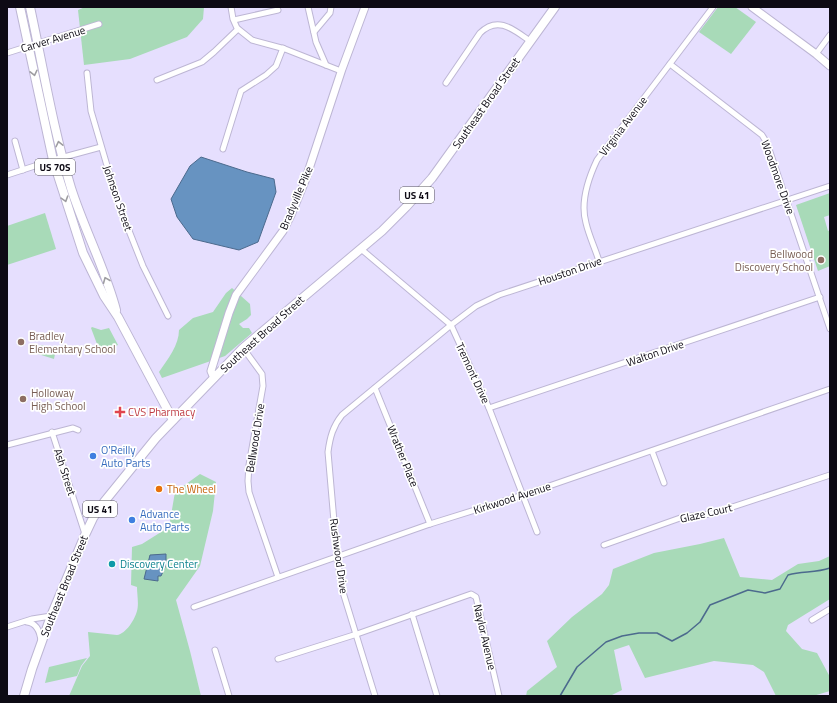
<svg xmlns="http://www.w3.org/2000/svg" width="837" height="703" viewBox="0 0 837 703" font-family="'Titillium Web',sans-serif">
<rect width="100%" height="100%" fill="#e6dffe"/>
<g fill="#a8dab8">
<path d="M85,7H204L203,19L187,37L130,59L84,65L78,10Z"/>
<path d="M718,7H735L756,22L731,54L699,32Z"/>
<path d="M830,193V215L824,217L828,231L830,230V266L818,271L796,205Z"/>
<path d="M45,213L56,249L7,265V226Z"/>
<path d="M232,288L250,304L251,315L247,319L239,324L243,328H249L252,333L225,356L162,378L159,372C168,359 179,345 179,330L193,318L213,312L226,293Z"/>
<path d="M92,327L101,330L109,328L118,345L100,352L91,328Z"/>
<path d="M41,345L56,349L54,359L38,354Z"/>
<path d="M200,474L216,482L213,511L200,566L176,600L190,651L201,696H69L82,666L90,656L88,632L117,635C126,634 135,619 137,611C139,604 137,594 137,587L131,585L132,547L142,544L169,527L175,492Z"/>
<path d="M724,538L740,577L772,580L798,564L819,561L830,556V599L788,625L786,631L802,649L817,653L830,677V691L813,696H776L764,672L753,665L714,661L645,678L629,645L614,650L622,690L610,696H526L527,691L557,667L547,641L572,617L602,594L609,585L613,569L654,553L700,544Z"/>
<path d="M87,658L81,666L77,676L45,683L49,667Z"/>
</g>
<g fill="#6793c1" stroke="#4c6a8d">
<path d="M201,157L247,172L274,179L276,192L258,242L239,250L193,239L177,217L171,199L190,166Z"/>
<path d="M166,554V565L161,576H158V581L144,579L150,555Z"/>
</g>
<g fill="none" stroke-linecap="round" stroke-linejoin="round">
<path stroke="#4c6a8d" stroke-width="1.5" d="M560,696L577,667L606,642L622,636L639,633H657L672,641L687,633L700,622L710,605L748,590L765,593L780,589L788,575C803,571 815,573 830,568"/>
<defs>
<g id="street">
<path d="M231,7L233,19L237,28L252,40L285,49L341,71"/>
<path d="M308,7L316,42L326,65"/>
<path d="M234,20L278,10"/>
<path d="M314,32L330,13L331,7"/>
<path d="M7,53L99,24"/>
<path d="M816,54L830,35"/>
<path d="M670,64L762,135L767,143L830,329"/>
<path d="M87,73L91,111L118,203L143,266L168,316"/>
<path d="M157,80L202,62L214,52L238,29"/>
<path d="M446,83L480,33C498,15 514,30 530,41"/>
<path d="M15,141L23,170"/>
<path d="M223,149L241,91L266,75L276,66L283,48"/>
<path d="M7,175L53,160L101,147"/>
<path d="M361,249L451,325L489,408L537,532"/>
<path d="M599,261C595,248 589,236 586,223C580,202 588,179 597,160L713,7"/>
<path d="M243,348L262,374L263,386L249,465L248,481L249,492L253,504L278,577"/>
<path d="M375,388L430,524"/>
<path d="M489,408L820,297"/>
<path d="M52,432L85,534"/>
<path d="M7,445L73,428L78,430"/>
<path d="M652,451L664,483"/>
<path d="M604,545L683,517L711,514L830,475"/>
<path d="M194,607L430,524L523,495L830,389"/>
<path d="M412,614L437,696"/>
<path d="M812,620L830,609"/>
<path d="M27,622C37,623 40,632 41,641"/>
<path d="M7,627L32,619L51,616"/>
<path d="M215,650L229,696"/>
<path d="M278,659L357,634L471,594L476,597L499,696"/>
<path d="M375,696L342,589L337,556L328,452C330,437 333,426 342,415L451,325L476,306L499,295L830,186"/>
</g>
<g id="secondary">
<path d="M752,7L816,54L830,66"/>
<path d="M214,378L211,371L229,313L236,295L283,231L291,215L305,181L342,69L365,7"/>
</g>
<g id="primary">
<path d="M20,7L53,160L83,253L104,296L118,317L173,420"/>
<path d="M30,7C43,67 53,129 71,188C84,229 105,268 116,310"/>
<path d="M24,696L32,669L51,616L85,535L93,518L104,502L156,438L243,348L382,231L406,207L432,178L555,7"/>
</g>
</defs>
<use href="#street" stroke="#bdb6d4" stroke-width="7"/>
<use href="#secondary" stroke="#bdb6d4" stroke-width="9"/>
<use href="#primary" stroke="#bdb6d4" stroke-width="10"/>
<use href="#street" stroke="#fff" stroke-width="5"/>
<use href="#secondary" stroke="#fff" stroke-width="7"/>
<use href="#primary" stroke="#fff" stroke-width="8"/>
</g>
<defs><path id="oneway-chevron" d="M-2-3.5L2.5 0L-2 3.5" fill="none" stroke-width="1.6" stroke-linecap="round" stroke-linejoin="round"/></defs>
<g stroke="#9e9da1">
<use href="#oneway-chevron" transform="translate(34 73) rotate(77)"/>
<use href="#oneway-chevron" transform="translate(59 144) rotate(-103)"/>
<use href="#oneway-chevron" transform="translate(65 199) rotate(73)"/>
<use href="#oneway-chevron" transform="translate(106 280) rotate(-112)"/>
</g>
<g fill="#8d6e63" stroke="#fff" stroke-width="1.5">
<circle cx="821" cy="260" r="4"/>
<circle cx="21" cy="342" r="4"/>
<circle cx="23" cy="399" r="4"/>
</g>
<path fill="#e0444e" stroke="#fff" stroke-width="1.5" d="M118 406h4v4h4v4h-4v4h-4v-4h-4v-4h4z"/>
<g fill="#3f7fe0" stroke="#fff" stroke-width="1.5">
<circle cx="93" cy="456" r="4"/>
<circle cx="132" cy="520" r="4"/>
</g>
<circle fill="#e8710a" stroke="#fff" stroke-width="1.5" cx="159" cy="489" r="4"/>
<circle fill="#0f9aa8" stroke="#fff" stroke-width="1.5" cx="112" cy="564" r="4"/>
<g text-anchor="middle" stroke-width="3.5" stroke-linejoin="round" paint-order="stroke">
<g fill="#fff" stroke="#56545a" stroke-width="1">
<rect x="35" y="159" width="40" height="16" rx="3"/>
<rect x="400" y="187" width="34" height="16" rx="3"/>
<rect x="83" y="501" width="34" height="16" rx="3"/>
</g>
<g font-size="10" font-weight="bold" fill="#0d0a14">
<text x="55" y="171">US 70S</text>
<text x="417" y="199">US 41</text>
<text x="100" y="513">US 41</text>
</g>
<g font-size="11" fill="#0d0a14" stroke="#fff">
<text transform="translate(53 39) rotate(-17)" y="4">Carver Avenue</text>
<text transform="translate(486 103) rotate(-55)" y="4">Southeast Broad Street</text>
<text transform="translate(623 126) rotate(-53)" y="4">Virginia Avenue</text>
<text transform="translate(778 177) rotate(70)" y="4">Woodmore Drive</text>
<text transform="translate(118 198) rotate(71)" y="4">Johnson Street</text>
<text transform="translate(296 198) rotate(-67)" y="4">Bradyville Pike</text>
<text transform="translate(570 271) rotate(-19)" y="4">Houston Drive</text>
<text transform="translate(262 334) rotate(-42)" y="4">Southeast Broad Street</text>
<text transform="translate(655 353) rotate(-19)" y="4">Walton Drive</text>
<text transform="translate(473 373) rotate(65)" y="4">Tremont Drive</text>
<text transform="translate(255 438) rotate(-81)" y="4">Bellwood Drive</text>
<text transform="translate(403 456) rotate(68)" y="4">Wrather Place</text>
<text transform="translate(65 472) rotate(72)" y="4">Ash Street</text>
<text transform="translate(512 498) rotate(-18)" y="4">Kirkwood Avenue</text>
<text transform="translate(706 513) rotate(-13)" y="4">Glaze Court</text>
<text transform="translate(339 556) rotate(82)" y="4">Rushwood Drive</text>
<text transform="translate(64 586) rotate(-68)" y="4">Southeast Broad Street</text>
<text transform="translate(485 637) rotate(77)" y="4">Naylor Avenue</text>
</g>
<g font-size="11" fill="#785e54" stroke="#fff" text-anchor="start">
<text x="813" y="258" text-anchor="end">Bellwood<tspan x="813" dy="13">Discovery School</tspan></text>
<text x="29" y="340">Bradley<tspan x="29" dy="13">Elementary School</tspan></text>
<text x="31" y="397">Holloway<tspan x="31" dy="13">High School</tspan></text>
</g>
<g font-size="11" fill="#be3a42" stroke="#fff" text-anchor="start">
<text x="128" y="416">CVS Pharmacy</text>
</g>
<g font-size="11" fill="#366cbe" stroke="#fff" text-anchor="start">
<text x="101" y="454">O'Reilly<tspan x="101" dy="13">Auto Parts</tspan></text>
<text x="140" y="518">Advance<tspan x="140" dy="13">Auto Parts</tspan></text>
</g>
<g font-size="11" fill="#c56008" stroke="#fff" text-anchor="start">
<text x="167" y="493">The Wheel</text>
</g>
<g font-size="11" fill="#0d838f" stroke="#fff" text-anchor="start">
<text x="120" y="568">Discovery Center</text>
</g>
</g>
<rect width="837" height="703" fill="none" stroke="#0d0a14" stroke-width="16"/>
</svg>
